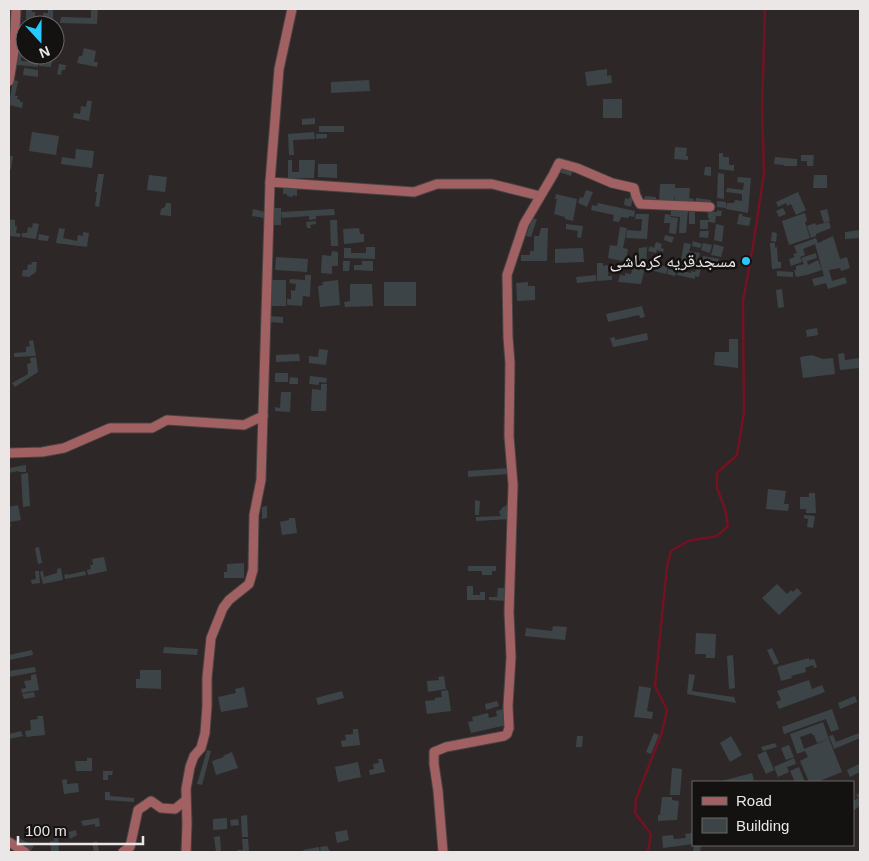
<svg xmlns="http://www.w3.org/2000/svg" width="869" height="861" viewBox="0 0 869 861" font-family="Arial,'Noto Naskh Arabic',sans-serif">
<rect width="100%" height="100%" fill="#2e2727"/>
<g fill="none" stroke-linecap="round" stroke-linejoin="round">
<path stroke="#721321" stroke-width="2.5" d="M648,852L651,834L635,813L636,799L662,732L667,710L655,686L667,566L671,551L688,541L717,536L728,526L725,509L717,488V473L737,455L744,412L743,301L753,246L764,173L762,109L765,9"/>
</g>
<g fill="#3d4447">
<path d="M26,9H32V12H35V18H43V13H48V9H53V22L26,21Z"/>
<path d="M91,9H98L97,24L60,23L61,17L91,18Z"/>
<path d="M18,44H23L21,61L38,62V67L16,65Z"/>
<path d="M84,48L96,51L94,62H98L97,67L77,63L79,56H82Z"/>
<path d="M47,55H53L51,67L39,66L40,61H46Z"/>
<path d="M59,64L66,65L65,70H62L61,75L57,74Z"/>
<path d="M24,68L38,70V77L23,75Z"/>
<path d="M607,69V76L611,75L612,83L587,86L585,72Z"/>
<path d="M13,80L18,81L15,96H18L17,99L20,100V102H23L22,108L9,105Z"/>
<path d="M369,80L370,91L331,93V82Z"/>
<rect x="603" y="99" width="19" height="19"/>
<path d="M87,101H92L89,121L73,118L74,113L80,114L81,106L86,107Z"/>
<path d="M315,118V124L302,125V119Z"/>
<rect x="319" y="126" width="25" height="6"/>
<path d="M32,132L59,136L56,155L29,151Z"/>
<path d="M314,132L315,139L293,140L294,155H289L288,134Z"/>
<path d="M316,134H327V138L316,139Z"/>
<path d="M675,147L687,148L686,156H688V160L674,159Z"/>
<path d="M76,149L94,151L92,168L61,164L62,157L75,159Z"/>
<path d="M719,153H723V157H729V165H734V171L719,169Z"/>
<path d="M801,155H814L813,166H807V161H801Z"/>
<path d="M9,156H13L11,169H9Z"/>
<path d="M775,157L797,159V166H784V165L774,164Z"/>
<path d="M288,160H292V172H299V160H315L314,178H288Z"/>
<path d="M318,164H337V178L318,177Z"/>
<path d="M561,165L573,169L571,176L559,172Z"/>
<path d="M705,167H711V176L704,175Z"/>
<path d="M718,173L724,174V199L717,198Z"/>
<path d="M98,174H104L99,207L95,206L97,192H95Z"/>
<path d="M149,175L167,177L165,192L147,190Z"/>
<path d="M814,175H827V188H813Z"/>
<path d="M738,177L751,178L748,213L726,209L727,203H734L735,200L742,201V194L726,192L727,188L743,190L744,183L737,182Z"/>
<path d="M660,184H675V188H690L689,198L694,199L693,203H675V194L674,202L659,201Z"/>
<path d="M283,187L297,188V196L293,195V197L287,196V194H283Z"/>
<path d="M586,190L593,192L587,207L578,203L580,197L583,198Z"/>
<path d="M798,192L806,210L796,215L791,204L787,206L786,203L778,207L776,202Z"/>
<path d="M556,194L577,199L573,221L565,219V217L554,214L557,199H555Z"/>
<path d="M630,196H633L631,207L624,205L625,198L629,199Z"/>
<path d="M645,196L656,197V201H644Z"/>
<path d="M696,198L711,200L710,205L695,204Z"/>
<path d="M717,201L726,202V208L717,207Z"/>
<path d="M166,203H171V216L160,215L161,209L165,207Z"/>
<path d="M598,203L635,211L634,217L629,216V218L621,217L619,222L613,221L614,215L591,210L592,205L597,206Z"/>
<rect x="274" y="208" width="7" height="17"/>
<path d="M783,208L786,214L779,217L776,211Z"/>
<path d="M253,209L265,212L264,218L252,216Z"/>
<path d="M334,209L335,215L316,216V219L309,220V216L282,218L281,212Z"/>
<path d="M671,209L688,210L686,233H679L680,217L671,216Z"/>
<path d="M827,209L830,221L824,223L820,211Z"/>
<path d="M717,210L722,211L721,216H716L715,223L708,222V229H700V220H709V218H708V211L717,212Z"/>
<rect x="689" y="212" width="6" height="12"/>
<path d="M805,213L807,221L805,222L810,238L789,245L782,221Z"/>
<path d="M636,214H649L647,239L626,238L627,230L641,231L642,219H635Z"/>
<path d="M665,214L671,215L670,217L678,218L676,234L669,233L670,223H664Z"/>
<path d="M739,214H743L742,216L751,218L749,226L737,224Z"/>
<path d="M532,218L537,219L531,237L526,236Z"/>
<path d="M9,219L15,220V226H17L16,233L21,234L20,237L9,236Z"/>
<path d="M330,220H337L338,246H331Z"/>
<path d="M316,221V224L310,225L311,228H307L306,222Z"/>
<path d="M829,222L831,228L816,234V236L811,238L807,226L815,223L816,225Z"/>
<path d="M33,223L39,224L36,239L22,237V233H27L28,227L32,228Z"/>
<path d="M566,224L583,226L581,238L577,237L578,231L566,229Z"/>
<path d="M716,224L724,226L722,242L714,240Z"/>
<path d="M620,227L627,228L623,248L628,249L626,262L608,258L610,245L617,246Z"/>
<path d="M59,228L65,229L63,238L77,241L78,235L83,236V232L89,233L87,247L56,243Z"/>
<path d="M359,228L360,234H364V242L344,244L343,229Z"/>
<path d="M541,228H548L547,261H521V255H530V251H534V236H539Z"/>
<path d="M860,230V238L845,239V232Z"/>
<path d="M700,231H709L708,238L699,237Z"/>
<path d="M772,232L777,233L776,242L771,241Z"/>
<path d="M39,234L49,236L48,241L38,240Z"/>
<path d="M665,235L674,237L672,243L664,240Z"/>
<path d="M833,236L840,259L847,257L850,268L841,271L840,268L829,270L832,281L845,277L847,283L828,289L826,283L814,286L812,279L824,276L815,244L803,249L805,255L800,257L802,262L791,266L789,259L795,257L793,254L797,253L794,246L816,238L818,243Z"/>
<path d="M693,241L702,244L700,248L692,246Z"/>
<path d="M656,242L662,244L661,248L664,249L663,252L657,250L656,253L648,251L650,246L654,248Z"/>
<path d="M684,243L691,244L689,251L700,253L698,264L681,261Z"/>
<path d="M703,243L712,245L710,253L701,250Z"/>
<path d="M770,243H775V248L777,247L778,262H781V268L772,269Z"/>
<path d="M714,244L724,247L721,257L711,255Z"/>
<path d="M366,247H375V259L344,258V248H351V253H366Z"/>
<path d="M647,247L646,265L641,284L618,282L620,275L625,276V273L631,274L633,266L637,267L639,248Z"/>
<path d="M583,248L584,262L555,263V249Z"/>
<path d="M332,251L338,252V266H332V274L321,273L322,255L331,256Z"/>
<path d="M816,253L817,258L807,261L808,265L818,260L822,270L807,275L805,269L807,275L796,277L794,270H796V266L804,264L801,258Z"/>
<path d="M703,256L719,259L717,266L709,265L708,270L701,268Z"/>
<path d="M276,257L308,259L307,272L275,270Z"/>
<path d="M343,261H350L349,271H343Z"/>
<path d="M362,261H373V271L354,270V265H362Z"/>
<path d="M32,262H37L36,272L29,277L22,276L23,270H27L28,264L31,265Z"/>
<path d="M648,262L668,267L666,274L646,269Z"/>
<path d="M597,263H603V266L608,265V276H612V280L597,281Z"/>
<path d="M679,263L685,264L683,271L691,273V271L695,272L697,266L701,267L699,277L695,276V279L677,275Z"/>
<path d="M668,269L677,271L675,276L667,274Z"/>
<path d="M777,271L793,272V277L777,276Z"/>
<path d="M305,275H311L310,297L303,296L302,306L287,305V299H291V290L295,291L296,284L289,283L290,279L305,280Z"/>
<path d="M596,275V281L577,283L576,277Z"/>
<path d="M271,280H286V306H270Z"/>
<path d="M338,280L340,305L320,307L318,286L323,285L322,282Z"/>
<rect x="384" y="282" width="32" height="24"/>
<path d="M528,282V286H535V300L517,301L516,283Z"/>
<path d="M350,284H372L373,306L345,307L344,302L350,301Z"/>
<path d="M782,289L784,307L778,308L776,290Z"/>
<path d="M642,306L645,317L640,318L639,315L608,322L606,314Z"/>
<path d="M270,316L283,317V323L269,322Z"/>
<path d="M817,328L818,335L807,337L806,330Z"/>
<path d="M647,333L648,340L613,347L610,338L615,337V340Z"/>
<path d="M729,339H738V368L714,365L715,352H729Z"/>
<path d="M33,340L36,356L14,357V353L26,352V347L30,346L29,341Z"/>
<path d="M319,349L328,350L326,365L309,363V356L318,357Z"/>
<path d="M844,353L845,360L860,358V368L840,370L838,354Z"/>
<path d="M299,354L300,361L276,362V355Z"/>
<path d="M812,355L823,359L833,358L835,374L803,378L800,357Z"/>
<path d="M36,357L38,372L15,387L12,383L28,374L27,364L31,363L30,358Z"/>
<rect x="275" y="373" width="13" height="9"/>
<path d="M310,376L327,378L326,383L319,382V385L309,384Z"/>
<path d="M290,377L298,378V384H289Z"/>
<path d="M321,384H327L326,411H311L312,389L321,390Z"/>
<path d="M281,392H291L290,412L275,411V407L280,408Z"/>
<path d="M26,465V472H19L18,471L9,473V468Z"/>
<path d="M508,468V474L468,477V471Z"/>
<path d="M28,473L30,506L23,507L21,474Z"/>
<path d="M768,489L786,491L784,504H789L788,511L766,509Z"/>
<path d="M809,493H815L816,513H806V509H800V497H809Z"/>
<path d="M475,500L480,501L479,515H475Z"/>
<path d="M507,502L512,504L511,519L476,521V517L501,516L499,512L503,507L506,506Z"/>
<path d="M18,505L21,520L10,522L11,526L9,527V507Z"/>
<path d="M267,506V518L262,519V507Z"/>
<path d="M804,515L815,516L813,528L807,527L808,519L804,518Z"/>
<path d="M289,518H295L297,533L282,535L280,522L289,520Z"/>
<path d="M39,547L42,563L38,564L35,548Z"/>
<path d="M104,557L107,571L88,575L87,570L91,569L90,565H93L92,559Z"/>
<path d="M244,563V578H224V572H227V564Z"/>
<path d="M468,566H496V571H492V575H482V571H468Z"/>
<path d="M61,568L63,580L43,584L40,572L43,571L44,577L57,573V569Z"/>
<path d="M35,571H39L40,583L32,584L31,580L36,579Z"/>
<path d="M85,571L86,575L65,579L64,575L67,574V575Z"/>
<path d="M777,584L787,594L791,590L793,592L797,588L802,593L779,615L762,598Z"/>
<path d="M467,586H473V595H480V592H485V600H467Z"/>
<path d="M498,588H508V601L489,600V597H497Z"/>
<path d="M553,626L567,627L565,640L525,636L526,628L552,631Z"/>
<path d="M696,633L716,634L715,658H706V654H695Z"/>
<path d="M164,647L198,649L197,655L163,653Z"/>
<path d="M772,648L779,663L774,665L767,650Z"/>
<path d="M32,650L33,655L9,660V655Z"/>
<path d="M733,655L735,688L729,689L727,656Z"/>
<path d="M809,658V660L814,659L817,667L814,668L813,665L805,668L806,672L791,676L792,678L781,681L777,667Z"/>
<path d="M35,667L36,672L9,677V671Z"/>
<path d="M140,670H161V689L136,688V679H140Z"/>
<path d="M36,674L39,690L22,693L21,689L26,688L24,681L31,680V675Z"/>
<path d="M689,674L695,675L692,691L734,697L736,703L687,694Z"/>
<path d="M444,676L446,689L428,692L427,681L439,680L438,677Z"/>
<path d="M809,680L812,689L822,685L825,692L779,709L776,702L781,700L777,691Z"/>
<path d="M639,686L651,688L647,711L653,712L652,719L634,717Z"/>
<path d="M244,687L248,707L221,712L218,697L236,693L235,689Z"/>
<path d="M448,690L451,711L427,714L425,701L435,700V698L442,697L441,691Z"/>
<path d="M342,691L344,698L318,705L316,698Z"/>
<path d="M34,692L35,697L24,699L22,694Z"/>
<path d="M855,696L857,702L840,709L838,703Z"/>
<path d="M497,701L499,706L486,710L485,704Z"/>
<path d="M503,709L507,725L471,733L468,722L473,721L472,717L488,713L489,718L497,716L496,711Z"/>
<path d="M832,709L839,729L831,732L826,719L784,734L782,727Z"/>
<path d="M37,716H43L45,735L26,737L25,731L31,730L30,720L38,719Z"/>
<path d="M823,722L829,739L817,743L814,735H812V733L800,737L804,749L829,739L842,772L817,782H809L800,761L808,757L805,751L797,754L790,734Z"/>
<path d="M353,729H358L360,745L342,747L341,741L346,740L345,735L353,734Z"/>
<path d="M21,731L23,736L9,739V734Z"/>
<path d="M654,733L659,735L651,754L646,752Z"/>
<path d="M859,733L860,738L834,749L829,736L833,735L836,742Z"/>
<path d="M577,736H583L582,747H576Z"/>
<path d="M731,736L742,755L730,762L720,743Z"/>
<path d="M775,743L777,747L763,751L761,747Z"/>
<path d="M789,745L794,757L786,760L781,748Z"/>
<path d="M207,750L211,751L202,785L197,784Z"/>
<path d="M766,751L774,770L766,774L757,755Z"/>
<path d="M232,752L238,768L216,775L212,761L224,757L223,756Z"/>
<path d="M87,758H92V771H76L75,761H87Z"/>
<path d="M794,758L796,764L787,767L789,772L778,777L774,767Z"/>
<path d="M378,759H382L385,772L370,775L369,770L374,769L373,764L379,763Z"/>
<path d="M358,762L361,777L338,782L335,767Z"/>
<path d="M859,764L860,767V772L850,777L847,770Z"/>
<path d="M799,767L805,782H795L790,771Z"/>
<path d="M672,768L682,769L680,795H670Z"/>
<path d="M103,771H113L112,775H108V780H103Z"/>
<path d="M752,773L754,780L744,782H718Z"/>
<path d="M67,779V784L78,783L79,792L64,794L62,780Z"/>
<path d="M105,792H110V796L134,798V802L105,800Z"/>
<path d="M860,792V806L853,811V801L858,798L856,795Z"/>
<path d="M662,797H672V800L679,801L677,820L658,821V815H660Z"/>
<path d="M247,815L248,837H242L241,816Z"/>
<path d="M99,818L100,826L95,827V824L83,826L81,821Z"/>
<path d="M227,818V829L213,830V819Z"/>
<path d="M238,819L239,825L231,826L230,820Z"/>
<path d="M76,830L77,835L70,839L69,832Z"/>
<path d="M347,830L349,840L337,843L335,832Z"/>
<path d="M58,833L59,852H51L50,841H54L53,834Z"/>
<path d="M692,833L693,844L663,848L662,836L673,835L674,839L686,838L685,834Z"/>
<path d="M220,836L221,852H216L214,837Z"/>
<path d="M19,838L34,846L31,851L17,843Z"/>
<path d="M242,839H248L249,852H237V850H243Z"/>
<path d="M97,841L99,851L94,852L92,843Z"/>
<path d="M694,845L701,846L700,852H693Z"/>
<path d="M327,846L330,852H321L320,847Z"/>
<path d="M319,847L320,852H304L303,850Z"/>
</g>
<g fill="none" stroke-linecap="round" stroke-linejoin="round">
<defs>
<g id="minor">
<path d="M9,81L14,51L16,9"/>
<path d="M270,182L414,192L437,184H492L540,196"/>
<path d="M9,453L42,452L64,448L110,428H152L167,420L244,425L263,416"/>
<path d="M9,842L25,852"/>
<path d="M123,852L130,847L138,810L151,801L161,808L175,809L186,800"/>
<path d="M186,852L187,824L186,789L190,767L194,756L201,748L205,733L207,706V678L211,638L223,608L229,600L249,584L253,570L254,515L261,480L270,182L279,69L292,9"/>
<path d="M443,852L438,791L434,764V752L446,747L504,736L507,734L509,728L508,706L511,657L509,612L513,485L509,436L510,363L508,337L507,275L524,224L553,175L559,163L577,168L612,183L634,188L636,196L640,204L710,207"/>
</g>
</defs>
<use href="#minor" stroke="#494242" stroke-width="11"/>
<use href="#minor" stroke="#a16061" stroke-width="9"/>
</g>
<circle fill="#27c8ff" stroke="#141111" stroke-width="2" cx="746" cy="261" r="5"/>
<g text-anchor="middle" stroke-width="5" stroke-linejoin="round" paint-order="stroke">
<g font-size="18" fill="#ece7e7" stroke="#141111" text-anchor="end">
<text x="736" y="267">مسجدقریه کرماشی</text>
</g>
</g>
<rect width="869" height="861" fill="none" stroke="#ece7e7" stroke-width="20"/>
<rect x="692" y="781" width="162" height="65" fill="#141111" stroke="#6a6767"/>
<rect x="702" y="797" width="25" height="8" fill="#a16061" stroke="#6a6767"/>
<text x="736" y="806" font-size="15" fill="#ece7e7">Road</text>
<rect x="702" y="818" width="25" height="15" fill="#3d4447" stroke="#6a6767"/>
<text x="736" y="831" font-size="15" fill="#ece7e7">Building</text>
<g transform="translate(40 40) rotate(159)"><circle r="24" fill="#141111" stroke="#6a6767"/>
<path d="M0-4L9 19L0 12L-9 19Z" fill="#27c8ff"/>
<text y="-8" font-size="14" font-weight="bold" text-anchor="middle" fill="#ece7e7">N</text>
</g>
<path d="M18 836v8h125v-8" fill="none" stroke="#ece7e7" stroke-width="2.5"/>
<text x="25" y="836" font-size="15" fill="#ece7e7" stroke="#141111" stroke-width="4" paint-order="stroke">100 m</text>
</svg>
